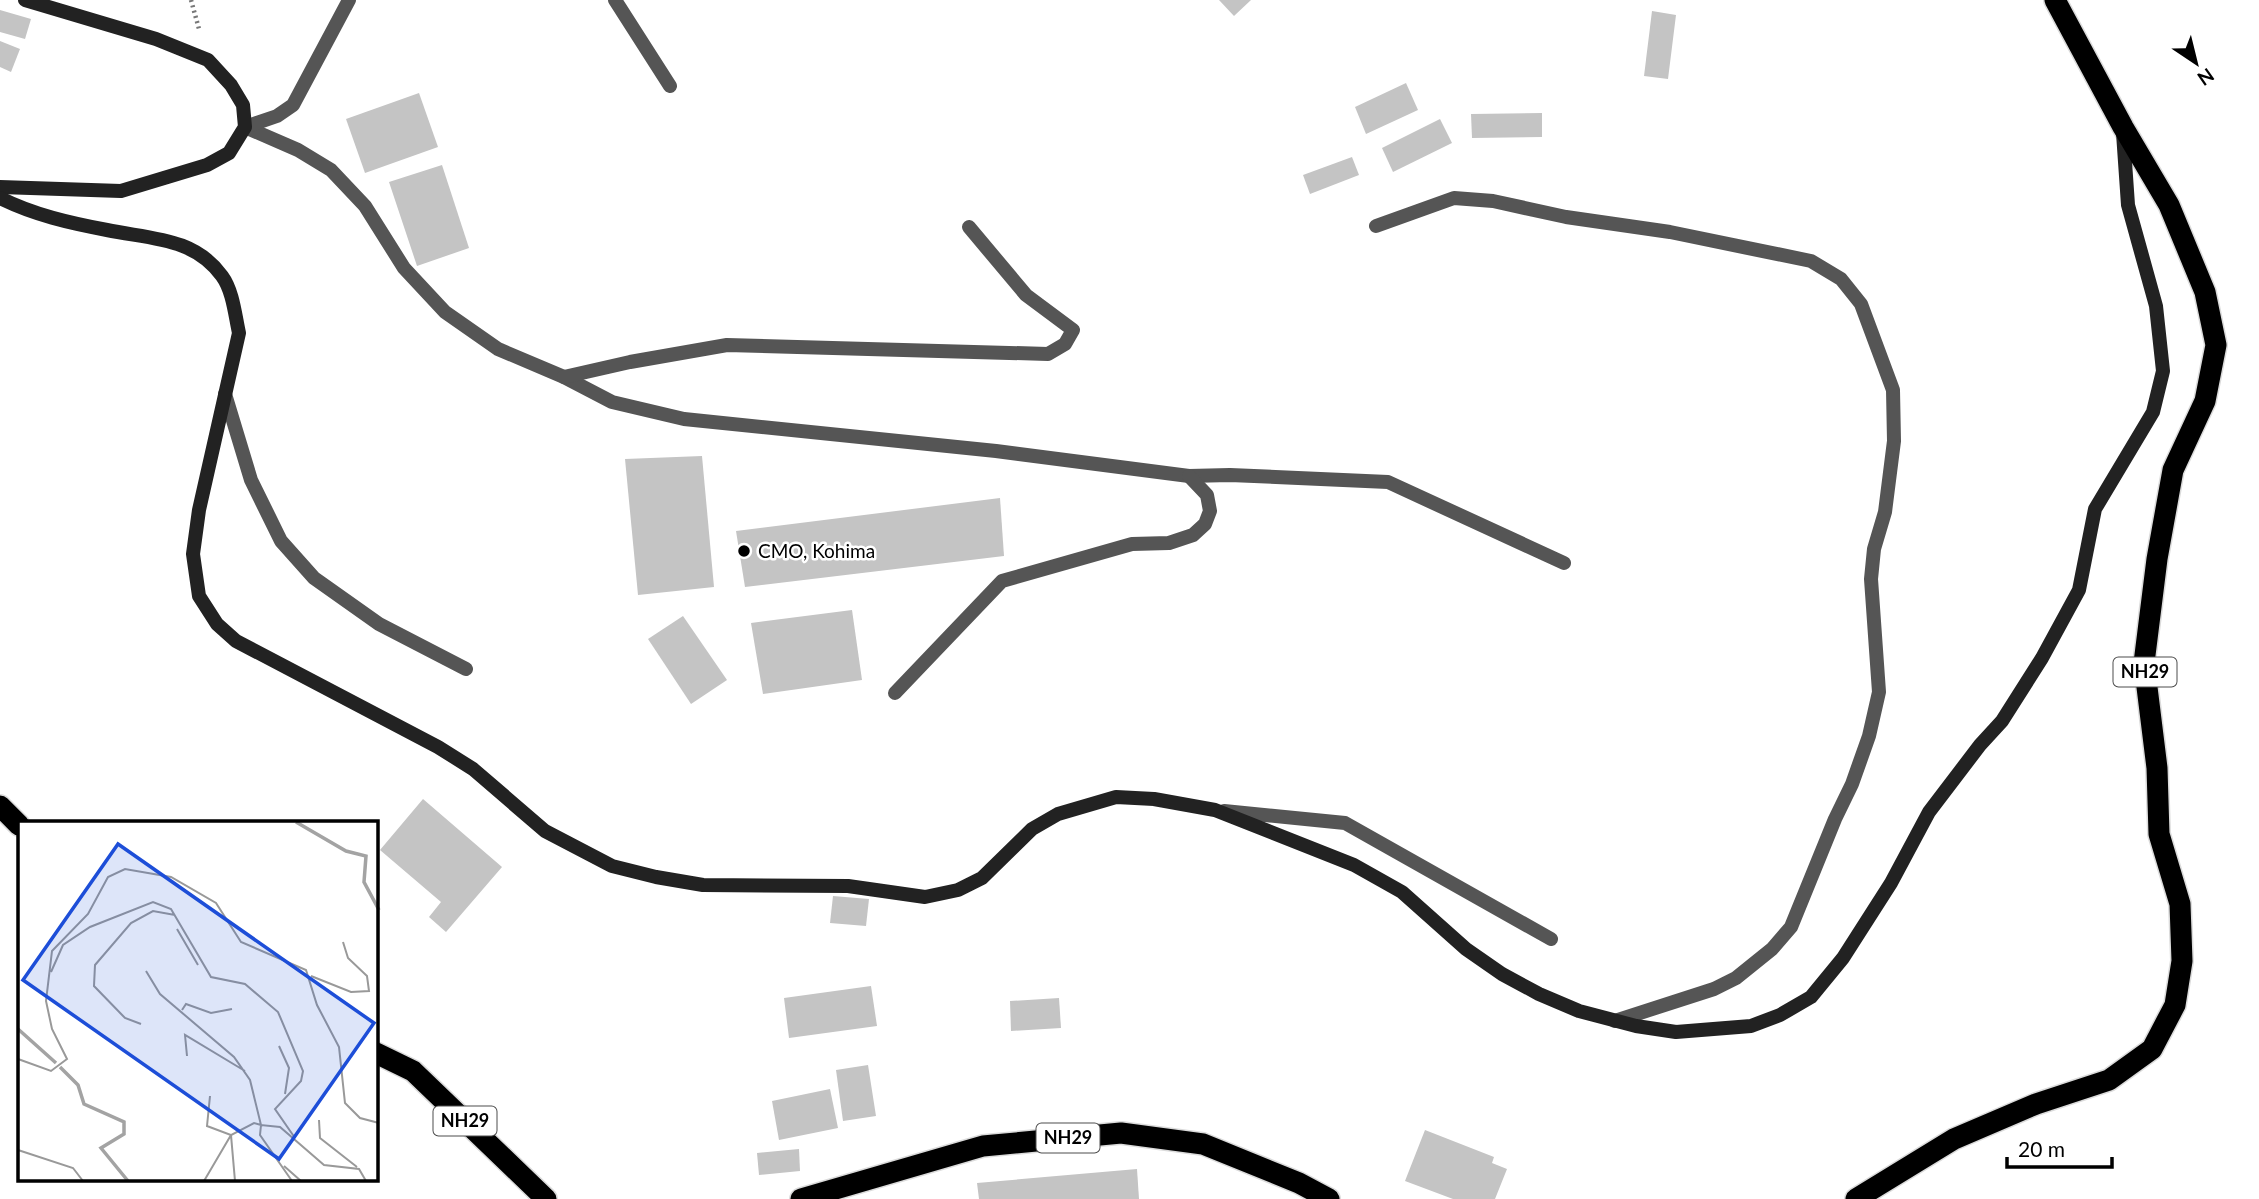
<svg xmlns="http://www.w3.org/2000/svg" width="2259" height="1199" font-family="Lato,sans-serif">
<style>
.building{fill:#c4c4c4}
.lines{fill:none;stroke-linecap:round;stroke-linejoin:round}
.highway-casing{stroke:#dbdbdb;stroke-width:24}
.path{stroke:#777;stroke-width:4.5;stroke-dasharray:2 3.5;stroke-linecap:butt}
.street{stroke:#555;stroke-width:14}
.secondary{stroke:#222;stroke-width:14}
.highway{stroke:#000;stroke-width:21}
.poi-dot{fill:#000;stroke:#fff;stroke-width:2.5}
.labels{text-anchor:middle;stroke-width:5;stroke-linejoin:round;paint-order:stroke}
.shield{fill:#fff;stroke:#4c4c4c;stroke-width:2}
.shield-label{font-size:18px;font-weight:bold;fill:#000}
.poi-label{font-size:19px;fill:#000;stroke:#fff;text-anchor:start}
.inset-river{fill:none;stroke:#a3a3a3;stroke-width:3.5}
.inset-road{fill:none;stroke:#999;stroke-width:2}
.view{fill:#1d4ed8;fill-opacity:0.15;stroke:#1d4ed8;stroke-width:3.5}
.inset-edge{fill:none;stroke:#000;stroke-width:3.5}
</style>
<rect width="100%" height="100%" fill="#fff"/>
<g class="building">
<polygon points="1219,0 1251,0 1234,16"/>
<polygon points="0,10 31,19 25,39 0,32"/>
<polygon points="1652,11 1676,15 1668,79 1644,76"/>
<polygon points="0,41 20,49 11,72 0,67"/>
<polygon points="1406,83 1418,110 1366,134 1355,107"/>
<polygon points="419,93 438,147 365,173 346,119"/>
<polygon points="1542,113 1542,137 1472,138 1471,114"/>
<polygon points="1440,119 1452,143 1393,172 1382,148"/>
<polygon points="1352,157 1359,175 1310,194 1303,175"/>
<polygon points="442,165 469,248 417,266 389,182"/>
<polygon points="702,456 714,587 638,595 625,459"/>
<polygon points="1000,498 1004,556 745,587 736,531"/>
<polygon points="852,610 862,680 763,694 751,623"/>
<polygon points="683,616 727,680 691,704 648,639"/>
<polygon points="423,799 502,867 446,932 429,917 441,902 380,850"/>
<polygon points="833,896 869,899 866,926 830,923"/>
<polygon points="871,986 877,1026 789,1038 784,998"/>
<polygon points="1059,998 1061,1028 1011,1031 1010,1001"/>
<polygon points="868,1065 876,1116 843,1121 836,1070"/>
<polygon points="830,1089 838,1128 779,1140 772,1101"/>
<polygon points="1425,1130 1494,1157 1492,1163 1507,1169 1495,1199 1453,1199 1405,1181"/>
<polygon points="799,1149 800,1171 759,1175 757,1153"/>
<polygon points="1137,1169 1139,1199 979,1199 977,1183"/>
</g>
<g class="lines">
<g class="highway-casing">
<g id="highway">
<polyline points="0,806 19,825"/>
<polyline points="376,1053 413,1071 546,1199"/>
<polyline points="801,1199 983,1146 1121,1133 1203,1144 1299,1183 1329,1199"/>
<polyline points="1856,1199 1954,1139 2036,1104 2109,1080 2152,1049 2175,1005 2182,961 2180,904 2159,834 2157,768 2144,663 2157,559 2173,470 2205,401 2216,345 2205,292 2169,205 2123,127 2055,0"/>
</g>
</g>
<polyline class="path" points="191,0 199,29"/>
<g class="street">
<polyline points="615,0 670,86"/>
<polyline points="245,127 298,150 331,170 365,206 404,268 445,312 498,349 564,377 612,402 684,419 996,451 1189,476 1230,475 1388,482 1564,563"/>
<polyline points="245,127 277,116 293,105 349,0"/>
<polyline points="1376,226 1454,198 1493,201 1566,217 1670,232 1811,261 1841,279 1861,304 1893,390 1894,441 1885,512 1874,549 1871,579 1879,692 1869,736 1852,784 1835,819 1791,927 1772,949 1736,978 1714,989 1615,1021"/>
<polyline points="564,377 630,362 727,345 1048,354 1065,344 1073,330 1026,295 969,227"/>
<polyline points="225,394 251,480 281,541 314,578 379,624 466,669"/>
<polyline points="895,693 1002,581 1132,544 1169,543 1193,535 1205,524 1210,511 1207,495 1189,476"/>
<polyline points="1224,811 1345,823 1551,939"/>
</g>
<g class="secondary">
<polyline points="0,187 121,191 207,165 229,153 245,127 243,105 231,85 208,60 156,39 25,0"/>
<path d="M 0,198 C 34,215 70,223 107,230 C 150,239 194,237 222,276 C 233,291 235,315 239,333 L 199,510 L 193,554 L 199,596 L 217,624 L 236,641 L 438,747 L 473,769 L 545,831 L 612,866 L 656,877 L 703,885 L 848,886 L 925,897 L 958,890 L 982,878 L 1032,829 L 1058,814 L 1116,797 L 1154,799 L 1215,810 L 1354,865 L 1402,892 L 1466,949 L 1502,974 L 1539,994 L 1579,1011 L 1636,1026 L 1676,1032 L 1751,1026 L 1780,1015 L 1811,997 L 1843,958 L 1891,883 L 1929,812 L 1980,745 L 2002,721 L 2042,658 L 2079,590 L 2095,509 L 2153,412 L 2163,371 L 2156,306 L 2128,205 L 2123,133"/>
</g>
<use href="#highway" class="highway"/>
</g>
<circle class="poi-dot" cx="744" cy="551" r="7"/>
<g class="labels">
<g class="shield">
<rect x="2113.5" y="657.5" width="63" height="29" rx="5"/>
<rect x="433.5" y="1106.5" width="63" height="29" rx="5"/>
<rect x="1036.5" y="1123.5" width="63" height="29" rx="5"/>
</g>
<g class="shield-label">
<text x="2145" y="678">NH29</text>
<text x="465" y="1127">NH29</text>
<text x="1068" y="1144">NH29</text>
</g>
<g class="poi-label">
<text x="758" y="558">CMO, Kohima</text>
</g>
</g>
<g transform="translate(18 821)">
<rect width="360" height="360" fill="#fff"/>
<path class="inset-river" d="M 278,1 L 328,30 L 348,35 L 346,61 L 361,89M 0,208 L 38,242M 42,246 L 60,264 L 66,283 L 106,301 L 106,313 L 83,327 L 110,360"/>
<path class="inset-road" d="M 159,108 L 180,144M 128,150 L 142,173 L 216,236 L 232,259 L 243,304 L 236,302 L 213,314 L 217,360M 33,151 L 45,124 L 72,106 L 135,81 L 153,88 L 193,156 L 227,163 L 260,191 L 285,250 L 283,260 L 257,288 L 277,317M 293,155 L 333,171 L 351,170 L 349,155 L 330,137 L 325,121M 164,189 L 168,183 L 193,192 L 214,188M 123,203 L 107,197 L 76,165 L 77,144 L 113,102 L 135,90 L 157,94M 261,225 L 271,247 L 267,273M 169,235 L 167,214 L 227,250M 0,238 L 33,250 L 49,238 L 34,208 L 28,180 L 34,130 L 70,93 L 90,56 L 107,48 L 153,56 L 198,82 L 223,121 L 288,149 L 299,184 L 321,226 L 327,282 L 342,297 L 361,302M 301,299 L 302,317 L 339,346M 0,329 L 55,347 L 65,360M 266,345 L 283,360M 186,360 L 213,314 L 189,305 L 192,275M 274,360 L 242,314 L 243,304 L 262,306 L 306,344 L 341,348 L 348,360"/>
<path class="view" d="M 100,23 L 356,202 L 261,338 L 5,159 Z"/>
<rect width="360" height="360" class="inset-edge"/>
</g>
<g transform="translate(2196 63) rotate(145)" stroke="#ffffff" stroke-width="5" paint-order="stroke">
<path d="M0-5L12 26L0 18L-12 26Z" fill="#000000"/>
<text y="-10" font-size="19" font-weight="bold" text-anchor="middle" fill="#000000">N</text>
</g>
<path d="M2007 1157v10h105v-10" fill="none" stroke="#000000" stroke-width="3.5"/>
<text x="2018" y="1157" font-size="21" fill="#000000" stroke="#ffffff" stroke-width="5" paint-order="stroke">20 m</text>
</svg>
